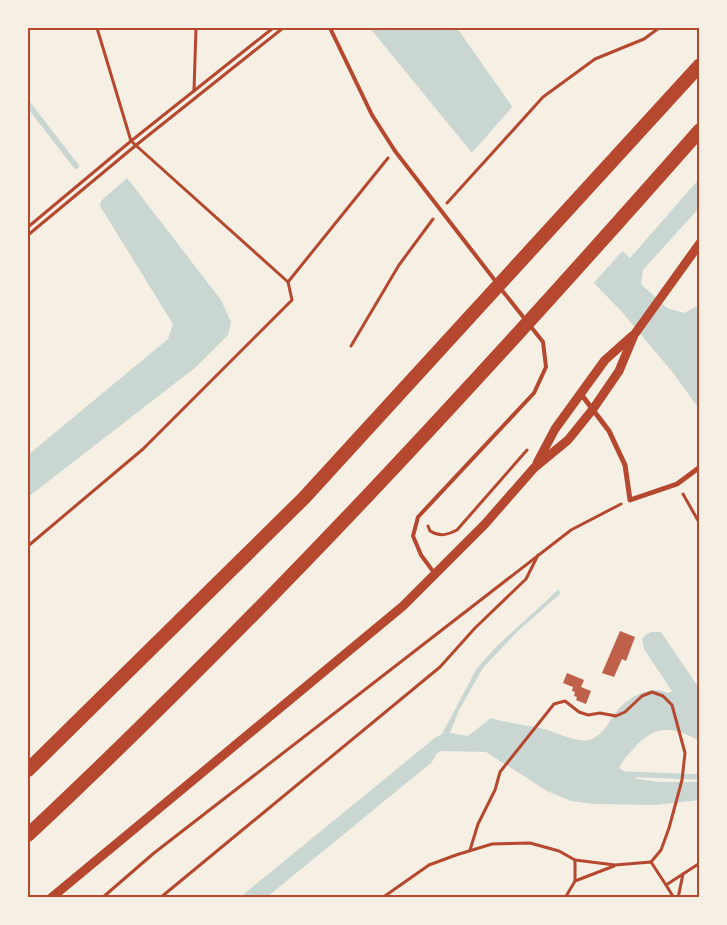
<svg xmlns="http://www.w3.org/2000/svg" width="727" height="925" font-family="'Fira Sans Condensed',sans-serif">
<style>
.water{fill:#c9d6d2}
.pier{fill:#f6efe4}
.lines{fill:none;stroke-linecap:round;stroke-linejoin:round}
.stream{stroke:#c9d6d2;stroke-width:5.5}
.building{fill:#bf614a}
.path{stroke:#b5482f;stroke-width:3}
.service{stroke:#b5482f;stroke-width:4}
.minor{stroke:#b5482f;stroke-width:5}
.tertiary{stroke:#b5482f;stroke-width:9}
.motorway{stroke:#b5482f;stroke-width:14}
.neatline{fill:none;stroke:#b5482f;stroke-width:2}
</style>
<rect width="100%" height="100%" fill="#f6efe4"/>
<g class="water">
<polygon points="370,28 457,28 530,132 564,184 606,236 630,258 699,179 699,208 643,270 641,284 667,308 684,313 699,305 699,409 674,374 622,312 490,175"/>
<polygon points="127,178 221,300 231,322 228,335 196,367 28,497 28,455 168,339 173,324 100,206 101,201"/>
<path d="M 559,589 L 560,594 L 519,630 L 483,668 L 459,710 L 450,733 L 468,736 L 491,718 C 507,723 524,725 540,728 C 553,731 577,743 589,740 C 605,735 608,721 618,710 C 630,696 651,685 668,693 L 672,691 L 644,649 L 642,639 C 647,632 653,631 661,632 L 699,688 L 699,741 C 672,725 655,725 633,749 C 628,755 622,761 619,768 L 637,779 L 659,782 L 699,782 L 699,800 L 656,805 L 593,804 L 571,801 L 547,791 L 486,752 L 442,751 L 437,753 L 432,762 L 267,897 L 239,898 L 436,737 L 442,734 L 477,668 L 496,647 Z"/>
</g>
<polygon class="pier" points="514,105 566,182 608,234 624,249 592,285 488,177 470,155"/>
<g class="lines">
<g class="stream">
<polyline points="28,104 76,166"/>
<polyline points="622,774 700,777"/>
</g>
</g>
<g class="building">
<polygon points="620,631 635,637 626,661 622,659 614,677 602,673"/>
<polygon points="567,673 584,680 581,687 591,691 586,704 576,700 577,697 574,696 575,692 572,691 573,687 563,683"/>
</g>
<g class="lines">
<g class="path">
<polyline points="97,28 131,141 288,282"/>
<polyline points="194,91 196,28"/>
<polyline points="447,203 543,97 595,59 644,39 659,28"/>
<polyline points="28,227 131,141 273,28"/>
<polyline points="28,235 135,146 283,28"/>
<polyline points="351,346 399,265 433,219"/>
<polyline points="683,494 700,524"/>
<path d="M 428,526 L 430,531 C 440,537 447,535 457,530 L 527,450"/>
<polyline points="28,546 143,449 292,300 288,282 388,158"/>
<polyline points="470,850 478,824 495,790 500,772 554,704 565,701 579,712 588,715 600,713 616,716 625,712 642,696 652,692 663,696 672,705 685,753 682,780 669,828 661,850 651,862"/>
<polyline points="575,881 614,866"/>
<polyline points="102,898 154,853 571,530 621,504"/>
<polyline points="160,898 440,667 475,628 526,579 538,555"/>
<polyline points="382,898 429,865 456,855 492,844 530,843 559,851 575,860 615,865 651,862 666,885"/>
<polyline points="565,898 575,881 575,860"/>
<polyline points="674,898 666,885 700,863"/>
<polyline points="678,898 683,874"/>
</g>
<g class="service">
<polyline points="330,28 372,115 395,151 497,283"/>
<polyline points="435,574 421,555 413,536 418,517 534,393 546,367 543,342 501,289"/>
</g>
<polyline class="minor" points="581,394 609,431 625,465 630,500 677,484 700,467"/>
<g class="tertiary">
<polyline points="537,463 555,429 605,360 632,336"/>
<polyline points="51,898 403,606 485,524 534,468 568,440 593,409 619,371 634,335 700,243"/>
</g>
<g class="motorway">
<polyline points="28,770 304,498 700,65"/>
<path d="M 28,835 C 265,613 485,374 700,130"/>
</g>
</g>
<rect width="727" height="925" fill="none" stroke="#f6efe4" stroke-width="58"/>
<rect x="29" y="29" width="669" height="867" class="neatline"/>
</svg>
